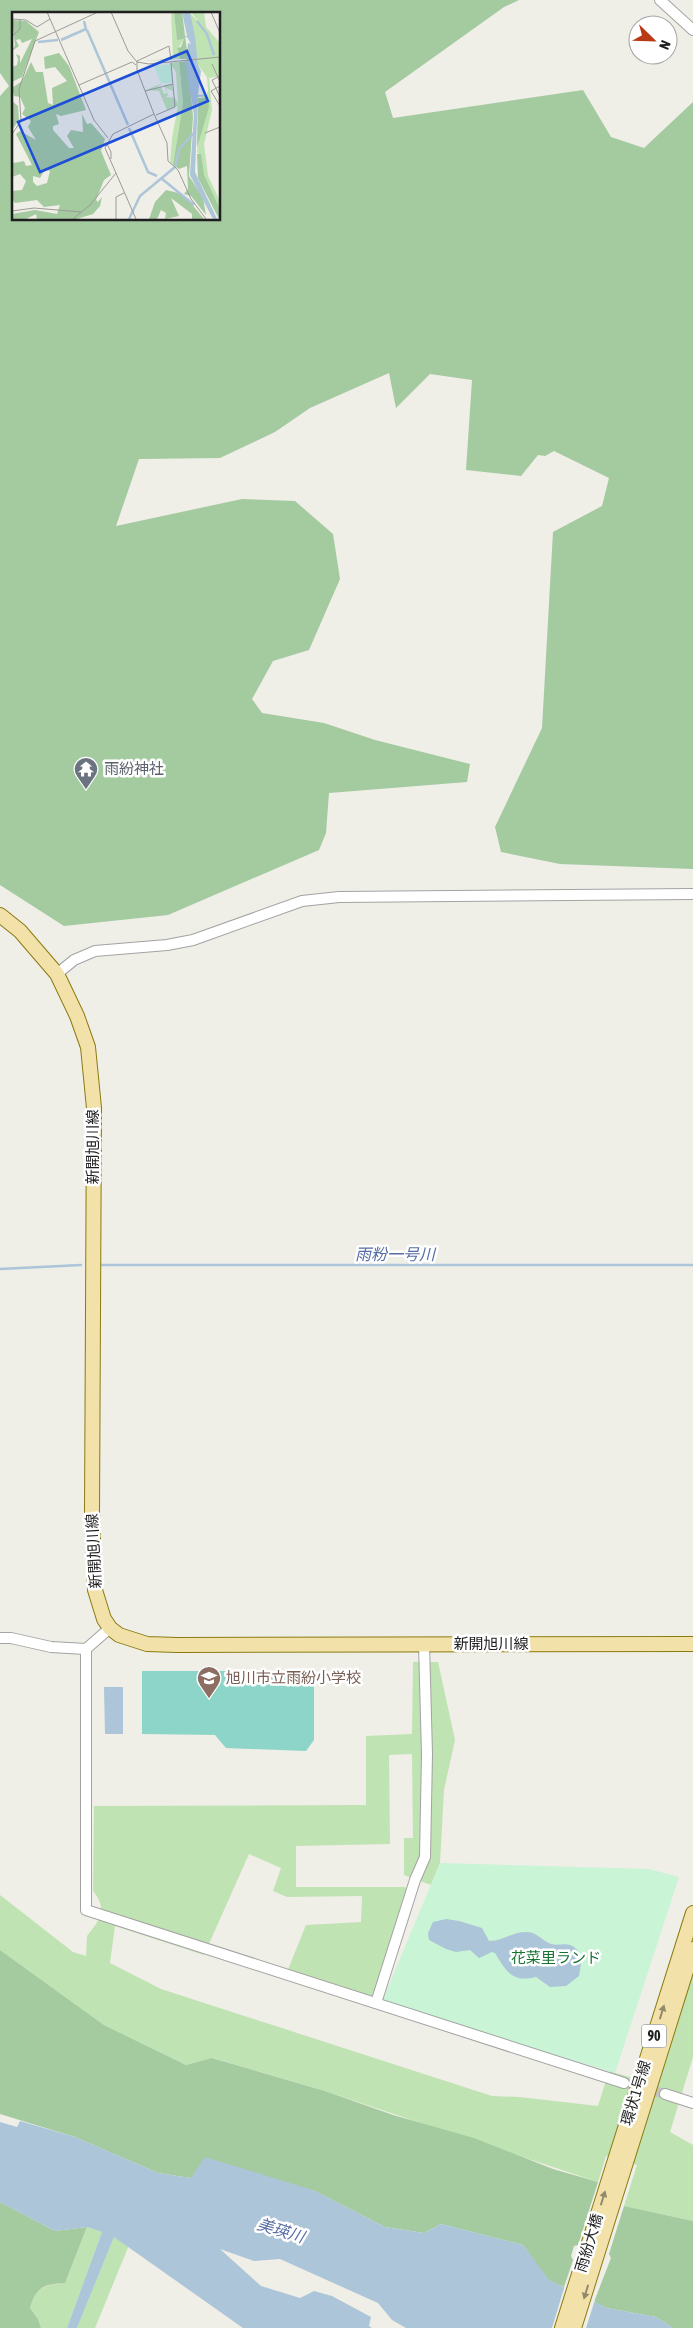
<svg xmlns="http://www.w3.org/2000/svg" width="693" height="2328" font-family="'Asap Condensed','Noto Sans JP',sans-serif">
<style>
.grass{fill:#c0e3b3}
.forest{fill:#a4caa0;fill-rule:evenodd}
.park{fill:#c9f4d6}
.pitch{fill:#8ed5c9}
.water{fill:#acc5d8}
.pier{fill:#efeee7}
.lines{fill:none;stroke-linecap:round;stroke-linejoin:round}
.stream{stroke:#acc5d8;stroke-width:2.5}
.minor-tunnel{stroke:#c5c5bf;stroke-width:10;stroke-dasharray:10 5;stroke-linecap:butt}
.minor-casing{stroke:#a3a3a3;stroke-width:12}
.major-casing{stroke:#8a7b11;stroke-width:16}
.minor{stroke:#fff;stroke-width:10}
.major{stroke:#f2e2a9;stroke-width:14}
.oneway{fill:#938a6b}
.labels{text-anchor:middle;stroke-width:5;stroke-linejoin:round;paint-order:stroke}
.shield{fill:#fff;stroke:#626262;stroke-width:1}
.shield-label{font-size:14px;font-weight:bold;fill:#1f1f1f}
.worship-label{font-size:15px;fill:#5b616d;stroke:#fff;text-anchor:start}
.street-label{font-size:15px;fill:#1f1f1f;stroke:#fff}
.education-label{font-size:15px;fill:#785e54;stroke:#fff;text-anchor:start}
.park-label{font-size:15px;fill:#187333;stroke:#fff}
.water-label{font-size:16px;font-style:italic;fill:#566da5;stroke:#fff}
.inset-river{fill:none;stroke:#acc5d8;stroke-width:2.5}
.inset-road{fill:none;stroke:#9c9b97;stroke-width:1}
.view{fill:#1d4ed8;fill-opacity:0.15;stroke:#1d4ed8;stroke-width:2.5}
.inset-edge{fill:none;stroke:#1f1f1f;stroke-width:2.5}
</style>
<rect width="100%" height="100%" fill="#efeee7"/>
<g class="grass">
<path d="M 413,1662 L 438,1662 L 455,1740 L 444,1790 L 440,1863 L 431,1885 L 404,1875 L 404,1838 L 413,1838 L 412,1754 L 389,1755 L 390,1844 L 296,1846 L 296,1887 L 404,1887 L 410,1889 L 375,1996 L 369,1998 L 287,1972 L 306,1925 L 361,1922 L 362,1896 L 287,1897 L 273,1891 L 281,1868 L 249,1854 L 204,1955 L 115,1926 L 110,1963 L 161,1989 L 492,2096 L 519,2097 L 598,2106 L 609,2071 L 636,2079 L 611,2158 L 606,2156 L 598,2182 L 325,2091 L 213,2058 L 186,2065 L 104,2025 L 0,1950 L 0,1895 L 73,1952 L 86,1956 L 87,1936 C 100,1920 108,1909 93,1891 L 94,1806 L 366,1805 L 366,1736 L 412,1734 Z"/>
<polygon points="693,1969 693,2057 670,2132 693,2145 693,2221 624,2206 637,2165 631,2163"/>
<path d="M 87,2227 L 102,2232 L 67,2328 L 41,2328 L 38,2319 L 30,2308 C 36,2287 44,2285 65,2283 Z"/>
<polygon points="114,2237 129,2245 95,2328 77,2328"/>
</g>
<g class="forest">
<path d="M 0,0 L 519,0 L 504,7 L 385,92 L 393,118 L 583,90 L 611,137 L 644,148 L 693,102 L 693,869 L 560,864 L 501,852 L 495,827 L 542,728 L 553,532 L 602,506 L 609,478 L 554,451 L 545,456 L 538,455 L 521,476 L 466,470 L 472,380 L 430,374 L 396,408 L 389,373 L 310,408 L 275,432 L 220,458 L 139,459 L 116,526 L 242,499 L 295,501 L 333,534 L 340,579 L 309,650 L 273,661 L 252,699 L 262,713 L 324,723 L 375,740 L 470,764 L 467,782 L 329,793 L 326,833 L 319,850 L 168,915 L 64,926 L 0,885 L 0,96 L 9,86 L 0,73 ZM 14,14 L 219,14 L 219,219 L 14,219 Z"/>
<polygon points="0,1950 104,2025 186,2065 212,2058 325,2091 393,2115 474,2138 553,2169 598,2182 578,2245 574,2246 571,2256 573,2260 564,2287 548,2280 523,2245 441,2224 424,2233 385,2227 313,2190 191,2178 158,2173 75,2137 0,2114"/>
<path d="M 0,2202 L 55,2231 L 87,2227 L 65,2283 C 44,2284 36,2287 30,2308 L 38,2319 L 41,2328 L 0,2328 Z"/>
<polygon points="624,2206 693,2221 693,2328 673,2328 656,2317 607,2308 594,2302 611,2258 609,2254"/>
</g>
<polygon class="park" points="440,1863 649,1869 679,1877 615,2073 382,2002"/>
<polygon class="pitch" points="142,1671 314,1671 314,1740 306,1751 226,1748 215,1735 142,1734"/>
<g class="water">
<polygon points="104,1687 123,1687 123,1734 105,1734"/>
<path d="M 446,1919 L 459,1921 L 482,1928 L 489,1941 C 503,1941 512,1932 526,1932 C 537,1932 541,1940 551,1944 C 557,1946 564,1943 570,1945 C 584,1950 581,1966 579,1976 L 566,1986 L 550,1987 L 536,1977 C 512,1983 506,1971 495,1953 L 492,1952 L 479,1958 L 470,1950 L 456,1952 L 446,1949 L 429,1940 L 428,1933 L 433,1922 Z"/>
<polygon points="20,2121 75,2137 158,2173 191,2178 205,2157 313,2190 385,2227 424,2233 441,2224 523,2245 549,2280 607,2308 656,2317 673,2328 406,2328 392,2320 378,2303 280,2259 254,2261 220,2249 261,2286 300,2298 314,2291 332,2296 371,2317 369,2326 372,2328 243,2328 114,2237 77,2328 67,2328 102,2232 87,2227 55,2231 0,2202 0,2122 17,2127"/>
</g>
<polygon class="pier" points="565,2285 595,2300 586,2328 552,2328"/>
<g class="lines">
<g class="stream">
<polyline points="98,1265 693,1265"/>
<polyline points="0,1269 81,1265"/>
</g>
<polyline class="minor-tunnel" points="624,2083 665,2094"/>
<g class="minor-casing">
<g id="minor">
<polyline points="660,0 693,30"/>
<polyline points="57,974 74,960 95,951 167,945 193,940 302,901 339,897 693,894"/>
<polyline points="0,1638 11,1638 51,1647 86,1649 110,1628"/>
<polyline points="86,1649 86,1910 624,2083"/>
<polyline points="376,2003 415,1880 425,1857 427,1754 424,1644"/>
<polyline points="665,2094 693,2103"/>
</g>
</g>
<g class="major-casing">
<g id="major">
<polyline points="0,915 20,931 57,974 77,1016 88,1047 94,1108 92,1513 95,1590 104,1619 110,1628 119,1635 147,1644 177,1645 693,1644"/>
<polyline points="562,2328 693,1913"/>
<polyline points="574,2328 693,1949"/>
</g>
</g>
<use href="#minor" class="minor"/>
<use href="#major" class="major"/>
</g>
<defs><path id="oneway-solid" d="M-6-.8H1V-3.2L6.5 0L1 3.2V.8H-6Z" transform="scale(1.25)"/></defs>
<g class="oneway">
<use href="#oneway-solid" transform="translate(662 2012) rotate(-73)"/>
<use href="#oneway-solid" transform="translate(603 2198) rotate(-73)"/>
<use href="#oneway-solid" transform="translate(586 2292) rotate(107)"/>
</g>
<defs>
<g id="temple-pin" transform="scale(1.25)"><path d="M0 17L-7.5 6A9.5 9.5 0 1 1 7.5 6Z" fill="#6b7280" stroke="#fff"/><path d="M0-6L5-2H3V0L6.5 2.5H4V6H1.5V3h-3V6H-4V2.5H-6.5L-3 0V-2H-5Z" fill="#fff"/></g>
<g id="school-pin" transform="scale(1.25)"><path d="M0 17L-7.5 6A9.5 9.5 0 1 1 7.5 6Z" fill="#8d6e63" stroke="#fff"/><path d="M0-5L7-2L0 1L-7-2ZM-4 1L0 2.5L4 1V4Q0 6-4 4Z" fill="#fff"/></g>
</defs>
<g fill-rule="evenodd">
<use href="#temple-pin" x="86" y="769"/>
<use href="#school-pin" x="209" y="1678"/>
</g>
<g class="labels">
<rect class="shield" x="641.5" y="2024.5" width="25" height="23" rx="4"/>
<g class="shield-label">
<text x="654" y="2041">90</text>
</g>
<g class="worship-label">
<text x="104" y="774">雨紛神社</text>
</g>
<g class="street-label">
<text transform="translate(93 1147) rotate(-90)" y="5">新開旭川線</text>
<text transform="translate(94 1551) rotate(-93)" y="5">新開旭川線</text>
<text x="491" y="1649">新開旭川線</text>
<text transform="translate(636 2093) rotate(-73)" y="5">環状1号線</text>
<text transform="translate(589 2243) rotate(-73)" y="5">雨紛大橋</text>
</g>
<g class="education-label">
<text x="226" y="1683">旭川市立雨紛小学校</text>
</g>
<g class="park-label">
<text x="556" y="1963">花菜里ランド</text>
</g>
<g class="water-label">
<text x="395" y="1260">雨粉一号川</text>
<text transform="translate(281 2230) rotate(17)" y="6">美瑛川</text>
</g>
</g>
<g transform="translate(12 12)">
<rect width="208" height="208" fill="#efeee7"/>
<path d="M 159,0 L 162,0 L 165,27 L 172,27 L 165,38 L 168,47 L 133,49 L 161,46 ZM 179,0 L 192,0 L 194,15 L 207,30 L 208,64 L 197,66 L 200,98 L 192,132 L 196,164 L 207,187 L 207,204 L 189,169 L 188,143 L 185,140 L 194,87 L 186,84 L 194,83 L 186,82 L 195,82 L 196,78 L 195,65 L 186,53 L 178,1 L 192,16 ZM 167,50 L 171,91 L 161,153 L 158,151 L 160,126 L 166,94 L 155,98 L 147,79 L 134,78 L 151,71 L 142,77 L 149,75 L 152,82 L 155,81 L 152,73 L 160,72 L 161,79 L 154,76 L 156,83 L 154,85 L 163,86 L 166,92 L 164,60 L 158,51 Z" fill="#c0e3b3"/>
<path d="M 162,0 L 170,0 L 176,47 L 168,47 L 165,36 L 169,35 L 172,27 L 165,28 ZM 0,8 L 14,9 L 27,20 L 10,65 L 0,70 L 0,55 L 5,53 L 6,47 L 4,42 L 8,44 L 8,51 L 20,27 L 10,31 L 8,27 L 4,28 L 7,34 L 0,39 L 3,33 ZM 47,41 L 57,54 L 74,98 L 49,104 L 44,102 L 47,112 L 41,114 L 41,118 L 57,136 L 62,136 L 55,124 L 59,118 L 71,120 L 70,102 L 75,112 L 79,111 L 93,127 L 89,139 L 99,163 L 92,168 L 84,188 L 86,190 L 90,185 L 88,194 L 81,202 L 65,207 L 25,207 L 24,202 L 14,207 L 0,207 L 0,202 L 23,198 L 45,202 L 48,193 L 32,195 L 25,188 L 3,191 L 0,187 L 0,179 L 10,178 L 14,169 L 8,162 L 0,165 L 0,148 L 2,151 L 12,149 L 14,154 L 20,153 L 4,122 L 8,119 L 24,128 L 16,115 L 19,109 L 10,102 L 13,96 L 8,85 L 2,84 L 0,76 L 10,69 L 19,50 L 24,60 L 31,60 L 36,91 L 41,93 L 40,76 L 55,69 L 43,55 L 33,57 L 32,45 ZM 33,157 L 38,159 L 35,171 L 25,174 L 21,170 L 21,164 L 28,166 ZM 176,49 L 181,105 L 177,164 L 191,186 L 194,203 L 179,184 L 172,182 L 176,177 L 175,154 L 167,157 L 161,153 L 171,91 L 167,50 ZM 186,86 L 196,86 L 197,95 L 185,136 ZM 0,89 L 6,94 L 7,108 L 0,118 ZM 185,142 L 189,142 L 192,163 L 207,195 L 207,207 L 186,166 ZM 154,178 L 166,181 L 178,190 L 192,207 L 180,207 L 180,202 L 159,186 L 167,204 L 153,207 L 154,201 L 149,198 L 145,207 L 137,207 L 143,190 Z" fill="#a4caa0" fill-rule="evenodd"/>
<path d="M 159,52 L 161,71 L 149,71 L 142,54 Z" fill="#c9f4d6"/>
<path d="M 170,0 L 178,0 L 183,25 L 186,53 L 189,59 L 186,83 L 195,83 L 186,85 L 183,160 L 205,207 L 201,207 L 178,163 L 182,103 L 174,54 L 176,31 L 179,32 L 175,25 L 165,26 L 175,24 Z" fill="#acc5d8"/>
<path class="inset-river" d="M 185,9 L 195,22 L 202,43M 75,18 L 116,113M 49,28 L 74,17 L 72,9M 26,30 L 46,28M 117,116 L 136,160 L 145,164M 149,166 L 182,193M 117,207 L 128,184 L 163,155 L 167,137 L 182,121"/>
<path class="inset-road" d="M 35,0 L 82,108 L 96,126M 99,0 L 116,39 L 125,50 L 137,52 L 208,45M 199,0 L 208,21M 0,7 L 14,8 L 25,15 L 38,7M 0,24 L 8,17 L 8,8M 125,49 L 157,34 L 159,48M 200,52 L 208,70M 208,64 L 200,68 L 208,85M 67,73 L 120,50 L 124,53M 208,74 L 199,79 L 208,94M 133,79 L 161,72M 142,102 L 155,131 L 156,149 L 166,158 L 179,187 L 194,207M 144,103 L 163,95 L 159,51M 193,121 L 208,115M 0,122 L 9,109 L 7,77 L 23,29 L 86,0M 95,132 L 99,140 L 99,147M 0,199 L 22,196 L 69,200M 61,207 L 78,193 L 104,161M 104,207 L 104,185 L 112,181M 124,207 L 93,136 L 101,122 L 142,102 L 125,58 L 125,49"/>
<path class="view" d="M 175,39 L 196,89 L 28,160 L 6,110 Z"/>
<rect width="208" height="208" class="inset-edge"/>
</g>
<g transform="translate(653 40) rotate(113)"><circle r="24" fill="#ffffff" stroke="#a5a5a5"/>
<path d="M0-4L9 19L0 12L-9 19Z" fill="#b83916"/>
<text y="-8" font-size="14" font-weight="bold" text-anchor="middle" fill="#1f1f1f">N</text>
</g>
</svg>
